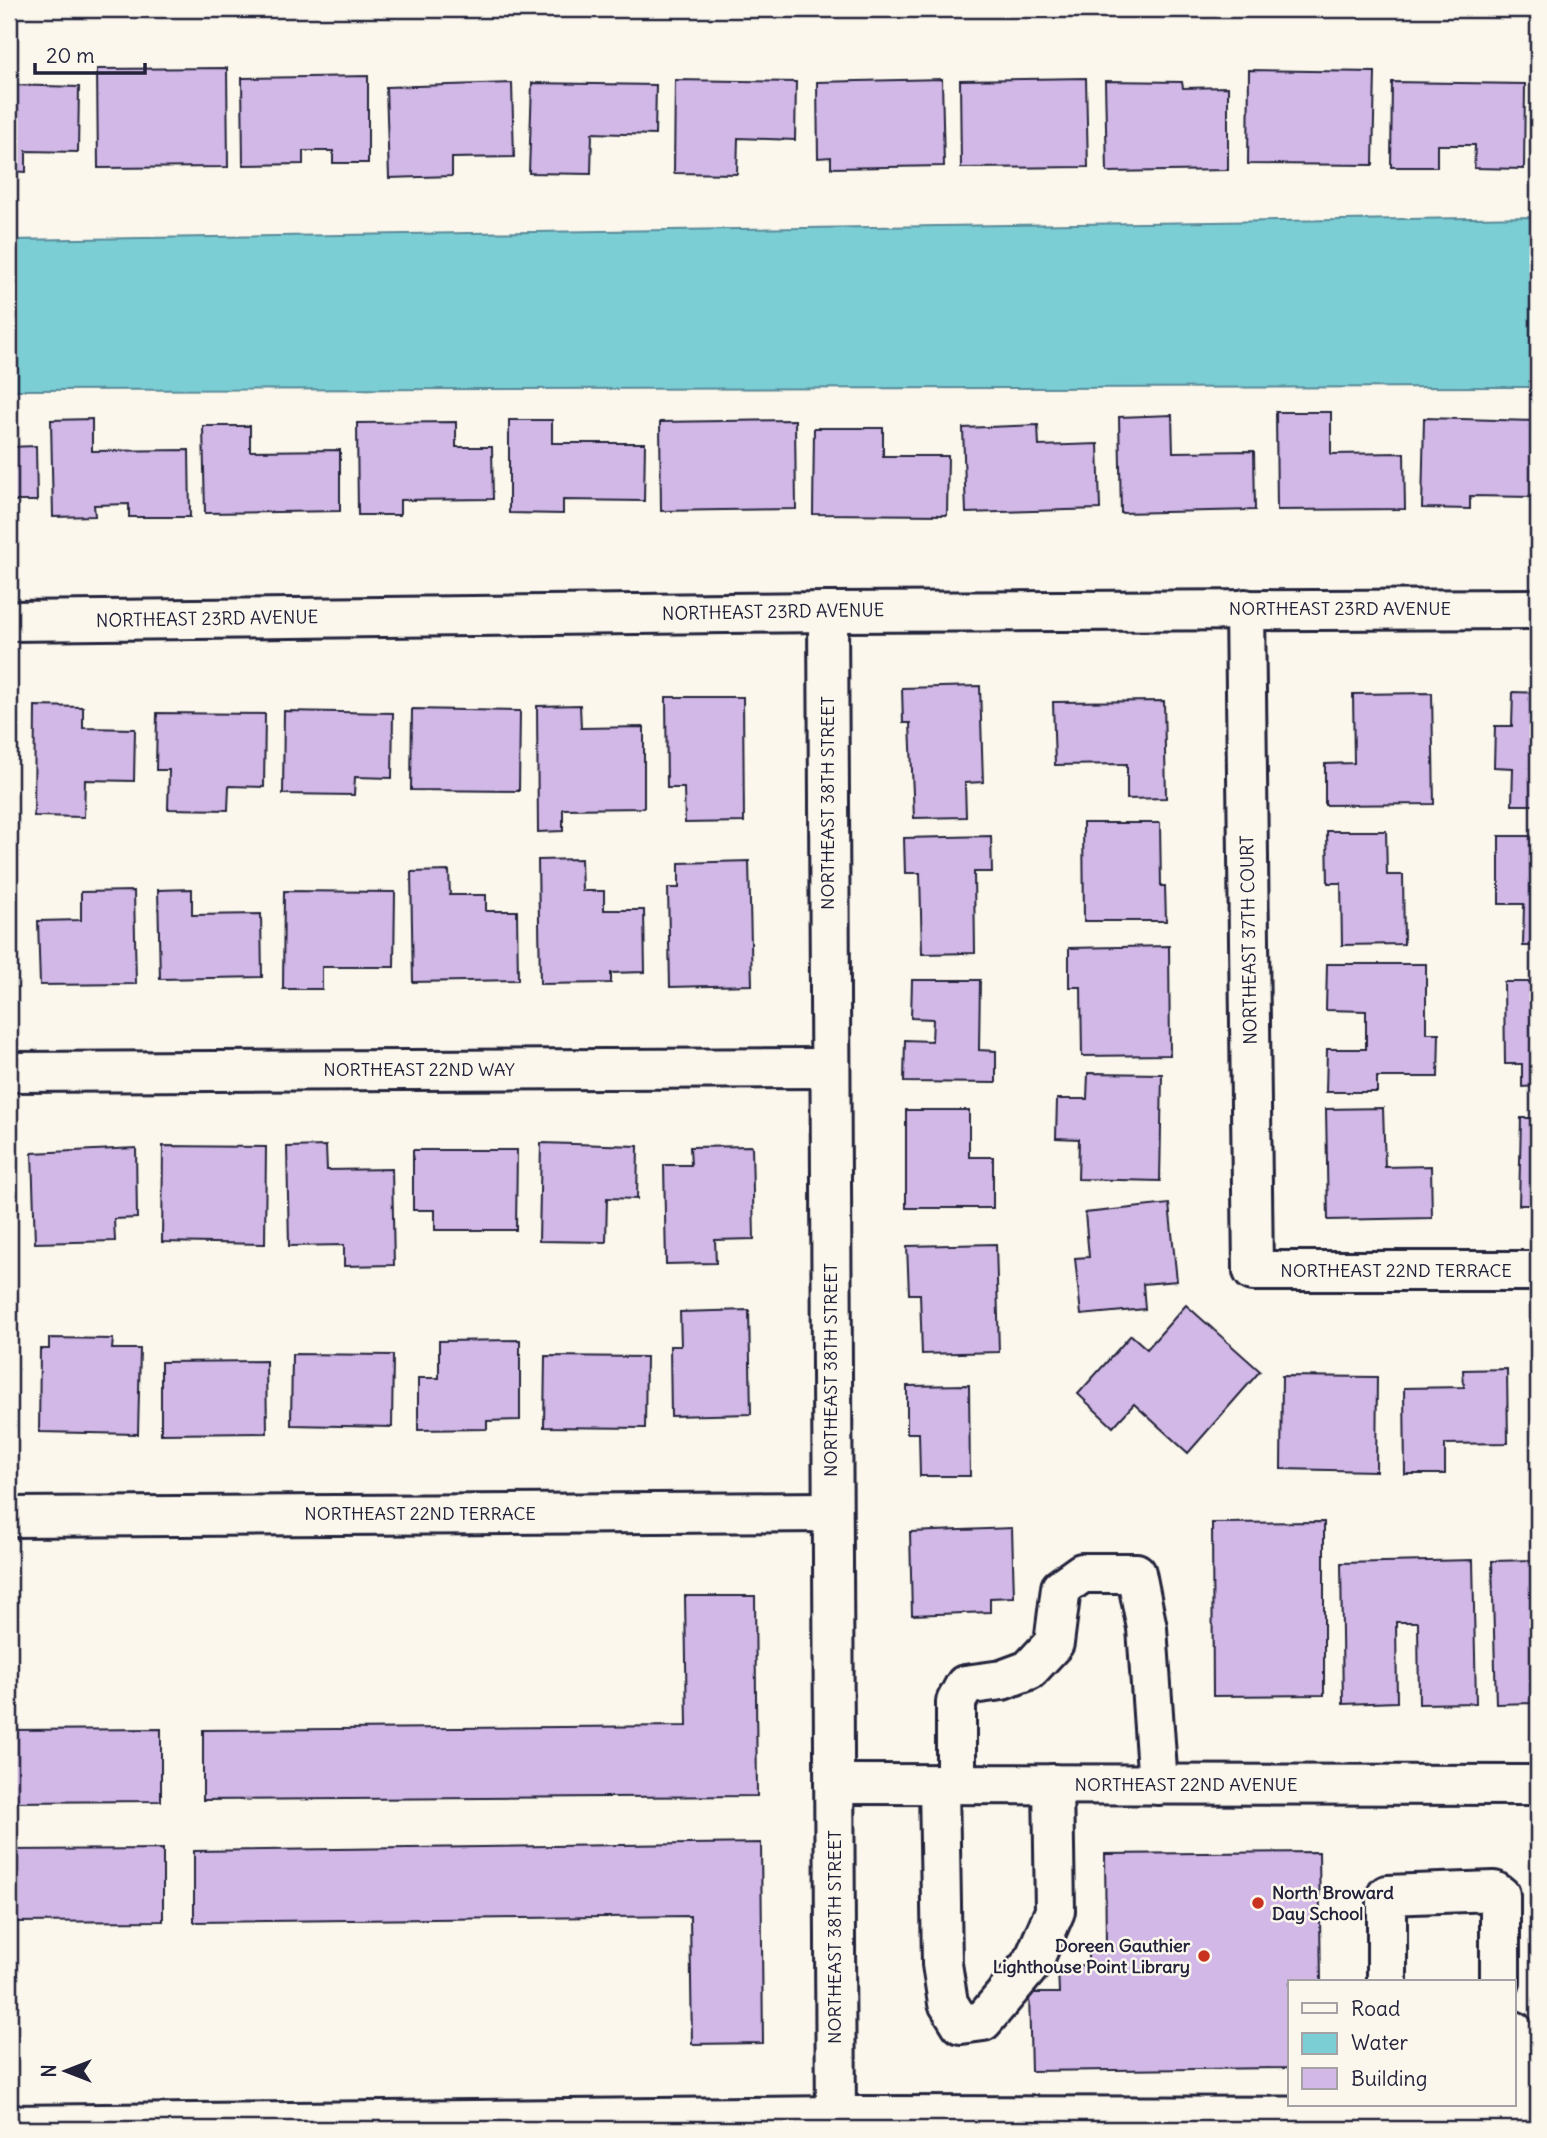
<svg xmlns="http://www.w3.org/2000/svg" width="1547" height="2138" font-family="Delius,sans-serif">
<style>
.water{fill:#7cced5;stroke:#588997;stroke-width:2}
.building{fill:#d2b8e6;stroke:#22223b;stroke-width:2}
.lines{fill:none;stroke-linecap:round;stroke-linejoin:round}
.minor-casing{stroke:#22223b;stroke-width:44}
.minor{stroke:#fbf7ec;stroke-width:38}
.poi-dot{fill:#c8321e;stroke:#fbf7ec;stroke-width:2.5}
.labels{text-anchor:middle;stroke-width:5;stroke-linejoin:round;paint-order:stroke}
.street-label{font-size:18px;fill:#22223b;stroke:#fbf7ec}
.poi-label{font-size:18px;font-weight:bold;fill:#22223b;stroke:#fbf7ec;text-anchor:start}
</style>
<rect width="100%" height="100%" fill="#fbf7ec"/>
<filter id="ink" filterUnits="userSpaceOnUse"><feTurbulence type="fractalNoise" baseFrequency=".0143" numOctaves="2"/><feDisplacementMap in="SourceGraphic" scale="14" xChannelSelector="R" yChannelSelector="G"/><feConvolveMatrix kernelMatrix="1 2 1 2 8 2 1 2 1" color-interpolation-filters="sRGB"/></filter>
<g filter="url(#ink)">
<polygon class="water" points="1538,217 1538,387 9,390 9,240"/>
<g class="building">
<polygon points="227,68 228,167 98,168 97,69"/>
<polygon points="1249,70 1375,72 1373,165 1248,164"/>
<polygon points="368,76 368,163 333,163 333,151 303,151 303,164 243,165 242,78"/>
<polygon points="1086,78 1088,167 961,168 960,80"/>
<polygon points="942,79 944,166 831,168 831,157 818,158 817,82"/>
<polygon points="675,80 796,82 795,140 738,138 737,174 674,173"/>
<polygon points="1105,81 1182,82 1183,88 1228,87 1228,170 1107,172"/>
<polygon points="1392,82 1525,84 1524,169 1474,168 1475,145 1437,145 1437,167 1391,167"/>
<polygon points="512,83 514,157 452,158 452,176 389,178 386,87"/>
<polygon points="532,83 656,85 655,135 592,133 591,174 529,173"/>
<polygon points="9,85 79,87 78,152 26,151 26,172 9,171"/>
<polygon points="1276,412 1331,412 1331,454 1404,453 1405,509 1277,510"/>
<polygon points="1172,415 1173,452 1254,451 1255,510 1121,513 1119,417"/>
<polygon points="1424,418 1538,421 1536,497 1470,496 1470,509 1422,508"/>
<polygon points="92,419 92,451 189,450 190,517 129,517 129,504 94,505 95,516 53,517 51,420"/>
<polygon points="509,420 552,420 552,443 645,443 644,501 563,500 563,514 509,513"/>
<polygon points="795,420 796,509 661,511 660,422"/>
<polygon points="456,422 456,447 492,447 493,499 400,500 400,515 358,515 357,423"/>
<polygon points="1038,425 1039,446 1098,444 1100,509 966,513 963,428"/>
<polygon points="203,426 250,426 250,451 340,450 340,511 205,513"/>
<polygon points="814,428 883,428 883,456 948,456 947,515 813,514"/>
<polygon points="36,446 37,501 9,501 9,447"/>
<polygon points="980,686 983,782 965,783 966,817 914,818 910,723 903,723 902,688"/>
<polygon points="1513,692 1538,693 1538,805 1512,805 1513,768 1494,767 1495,726 1512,726"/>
<polygon points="1432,693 1434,804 1325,805 1325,764 1354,763 1353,694"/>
<polygon points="666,697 743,697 744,822 685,823 684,788 667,788"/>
<polygon points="1164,701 1166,798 1127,799 1127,764 1055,765 1053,702"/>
<polygon points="580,705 581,728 644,727 644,808 563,809 563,831 538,832 537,706"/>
<polygon points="35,706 83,707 83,728 135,729 134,781 85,780 84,817 34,816"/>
<polygon points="412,709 520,711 519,791 411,790"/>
<polygon points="284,711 393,713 392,778 355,777 354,795 283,794"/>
<polygon points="157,713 265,714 264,787 229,786 228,810 168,809 169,770 156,770"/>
<polygon points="1083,823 1160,823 1161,886 1165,886 1166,921 1084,921"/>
<polygon points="1327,831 1386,831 1387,875 1403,875 1404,944 1342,945 1341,883 1328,883"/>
<polygon points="991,836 992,872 974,872 975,953 922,954 920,873 905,873 904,838"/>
<polygon points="1499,836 1538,836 1538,946 1523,946 1524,904 1499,904"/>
<polygon points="581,859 582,891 604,891 604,910 644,910 645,972 611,973 611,983 540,984 538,860"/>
<polygon points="749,861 752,985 670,987 668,888 679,888 679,863"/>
<polygon points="449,871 450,895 486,895 486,911 517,911 518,980 413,982 411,872"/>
<polygon points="192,889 192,915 261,914 262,977 160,979 158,890"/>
<polygon points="134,891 136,984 40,985 38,921 81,920 81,892"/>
<polygon points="284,891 395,892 394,967 322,967 322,989 283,989"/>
<polygon points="1169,946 1170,1055 1082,1056 1081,987 1069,987 1069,948"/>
<polygon points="1327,964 1426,964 1426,1033 1439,1033 1438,1077 1377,1077 1377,1092 1326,1092 1327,1049 1366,1049 1366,1011 1326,1010"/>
<polygon points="912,980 980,980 979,1050 996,1051 996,1083 904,1082 905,1040 932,1041 933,1019 911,1018"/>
<polygon points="1504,982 1538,982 1538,1086 1522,1087 1522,1064 1505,1064"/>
<polygon points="1088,1073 1162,1074 1160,1181 1078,1179 1079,1139 1056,1138 1057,1099 1087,1099"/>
<polygon points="1383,1108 1385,1167 1431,1166 1432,1218 1328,1220 1326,1109"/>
<polygon points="906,1110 969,1110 969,1157 993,1157 993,1208 906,1208"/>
<polygon points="1521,1118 1538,1118 1538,1205 1519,1205"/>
<polygon points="541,1143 638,1146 637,1199 607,1198 606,1242 539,1241"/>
<polygon points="163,1146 266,1147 265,1244 162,1242"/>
<polygon points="326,1146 327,1170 392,1169 394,1265 344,1266 344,1245 289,1246 287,1147"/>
<polygon points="752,1146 754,1239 715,1240 716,1263 666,1264 664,1165 691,1165 690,1147"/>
<polygon points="136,1148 137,1218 114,1219 115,1241 35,1243 32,1153"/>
<polygon points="413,1150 517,1150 516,1230 435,1230 435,1210 413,1210"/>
<polygon points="1169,1204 1177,1281 1143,1284 1145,1309 1081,1315 1075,1258 1089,1257 1085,1213"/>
<polygon points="996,1244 999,1352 922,1354 920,1294 909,1294 907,1246"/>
<polygon points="1186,1305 1260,1371 1188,1453 1134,1404 1113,1427 1078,1394 1131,1335 1147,1349"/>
<polygon points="749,1310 751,1414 671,1416 670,1346 681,1346 680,1312"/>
<polygon points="49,1338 113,1339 112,1349 140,1349 138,1434 39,1432 40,1349 49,1349"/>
<polygon points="520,1340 520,1420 487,1421 487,1429 418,1430 418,1378 439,1378 439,1341"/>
<polygon points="292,1354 393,1355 392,1427 291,1425"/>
<polygon points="545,1356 646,1357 645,1428 544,1427"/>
<polygon points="266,1361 267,1433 161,1434 161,1362"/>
<polygon points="1507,1369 1508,1443 1445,1444 1445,1474 1405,1474 1404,1388 1464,1387 1463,1370"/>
<polygon points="1282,1376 1377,1377 1376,1471 1281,1469"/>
<polygon points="1532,1376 1538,1376 1538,1433 1533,1433"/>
<polygon points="969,1385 970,1476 920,1476 919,1433 907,1433 907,1386"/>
<polygon points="1324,1522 1324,1695 1213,1696 1212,1523"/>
<polygon points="1012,1528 1014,1597 990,1598 990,1612 912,1615 910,1532"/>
<polygon points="1473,1560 1476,1703 1419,1704 1418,1622 1396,1622 1397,1702 1343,1704 1341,1563"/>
<polygon points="1538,1560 1538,1703 1496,1704 1492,1561"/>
<polygon points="685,1596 755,1596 757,1796 203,1800 203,1730 687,1726"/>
<polygon points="161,1729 161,1801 9,1802 9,1730"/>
<polygon points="761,1843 763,2043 692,2044 690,1916 194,1922 194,1851"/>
<polygon points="163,1849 163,1921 9,1922 9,1850"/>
<polygon points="1319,1852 1321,1982 1290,1982 1290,2068 1031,2071 1029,1993 1059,1993 1058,1966 1088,1965 1088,1947 1106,1946 1105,1854"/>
</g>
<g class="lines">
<g class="minor-casing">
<g id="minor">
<polyline points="1245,609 1253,1271 1538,1271"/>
<polyline points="828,612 836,2129"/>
<polyline points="9,621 828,612 1538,609"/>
<polyline points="9,1072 829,1068"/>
<polyline points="9,1517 832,1512"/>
<polyline points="834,1784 1538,1785"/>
<polyline points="939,1784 942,1964 948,2003 961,2024 983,2021 1033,1962 1055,1911 1053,1784"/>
<polyline points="956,1784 956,1702 965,1685 1002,1680 1029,1670 1054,1643 1061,1588 1082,1573 1136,1573 1147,1628 1158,1785"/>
<polyline points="1387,1982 1387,1895 1494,1891 1500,1895 1500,1982"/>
<polyline points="1514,2031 1518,2039 1518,2116"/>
<polyline points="9,2125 836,2116 1538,2117"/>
</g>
</g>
<use href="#minor" class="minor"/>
</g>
</g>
<g class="poi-dot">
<circle cx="1258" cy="1903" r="7"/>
<circle cx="1204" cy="1956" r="7"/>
</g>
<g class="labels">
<g class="street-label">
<text x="1340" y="615">NORTHEAST 23RD AVENUE</text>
<text transform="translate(773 612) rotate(-1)" y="6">NORTHEAST 23RD AVENUE</text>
<text transform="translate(207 619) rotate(-1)" y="6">NORTHEAST 23RD AVENUE</text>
<text transform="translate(828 803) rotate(-90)" y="6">NORTHEAST 38TH STREET</text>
<text transform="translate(1249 940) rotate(-91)" y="6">NORTHEAST 37TH COURT</text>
<text x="419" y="1076">NORTHEAST 22ND WAY</text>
<text x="1396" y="1277">NORTHEAST 22ND TERRACE</text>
<text transform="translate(831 1370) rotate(-90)" y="6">NORTHEAST 38TH STREET</text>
<text x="420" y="1520">NORTHEAST 22ND TERRACE</text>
<text x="1186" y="1791">NORTHEAST 22ND AVENUE</text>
<text transform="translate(835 1937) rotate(-90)" y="6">NORTHEAST 38TH STREET</text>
</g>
<g class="poi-label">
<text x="1272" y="1899">North Broward<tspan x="1272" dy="21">Day School</tspan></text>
<text x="1190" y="1952" text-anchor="end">Doreen Gauthier<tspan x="1190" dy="21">Lighthouse Point Library</tspan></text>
</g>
</g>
<rect width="1547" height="2138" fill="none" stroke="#fbf7ec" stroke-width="35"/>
<rect x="18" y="18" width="1512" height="2103" fill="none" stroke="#22223b" stroke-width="2.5" filter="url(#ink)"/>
<rect x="1288" y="1980" width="228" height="126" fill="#fbf7ec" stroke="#a4a2a5" stroke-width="2"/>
<rect x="1302" y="2003" width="35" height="10" fill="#fbf7ec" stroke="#a4a2a5" stroke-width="2"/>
<text x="1351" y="2016" font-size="21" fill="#22223b">Road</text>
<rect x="1302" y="2033" width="35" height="21" fill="#7cced5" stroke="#a4a2a5" stroke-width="2"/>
<text x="1351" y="2050" font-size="21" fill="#22223b">Water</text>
<rect x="1302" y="2068" width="35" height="21" fill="#d2b8e6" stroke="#a4a2a5" stroke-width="2"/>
<text x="1351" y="2086" font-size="21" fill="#22223b">Building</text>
<g transform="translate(66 2071) rotate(270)" stroke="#fbf7ec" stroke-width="5" paint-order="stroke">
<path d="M0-5L12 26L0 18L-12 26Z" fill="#22223b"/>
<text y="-10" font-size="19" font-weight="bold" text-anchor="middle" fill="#22223b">N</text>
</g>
<path d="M35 63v10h110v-10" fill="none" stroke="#22223b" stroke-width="3.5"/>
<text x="46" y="63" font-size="21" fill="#22223b" stroke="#fbf7ec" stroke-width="5" paint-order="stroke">20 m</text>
</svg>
